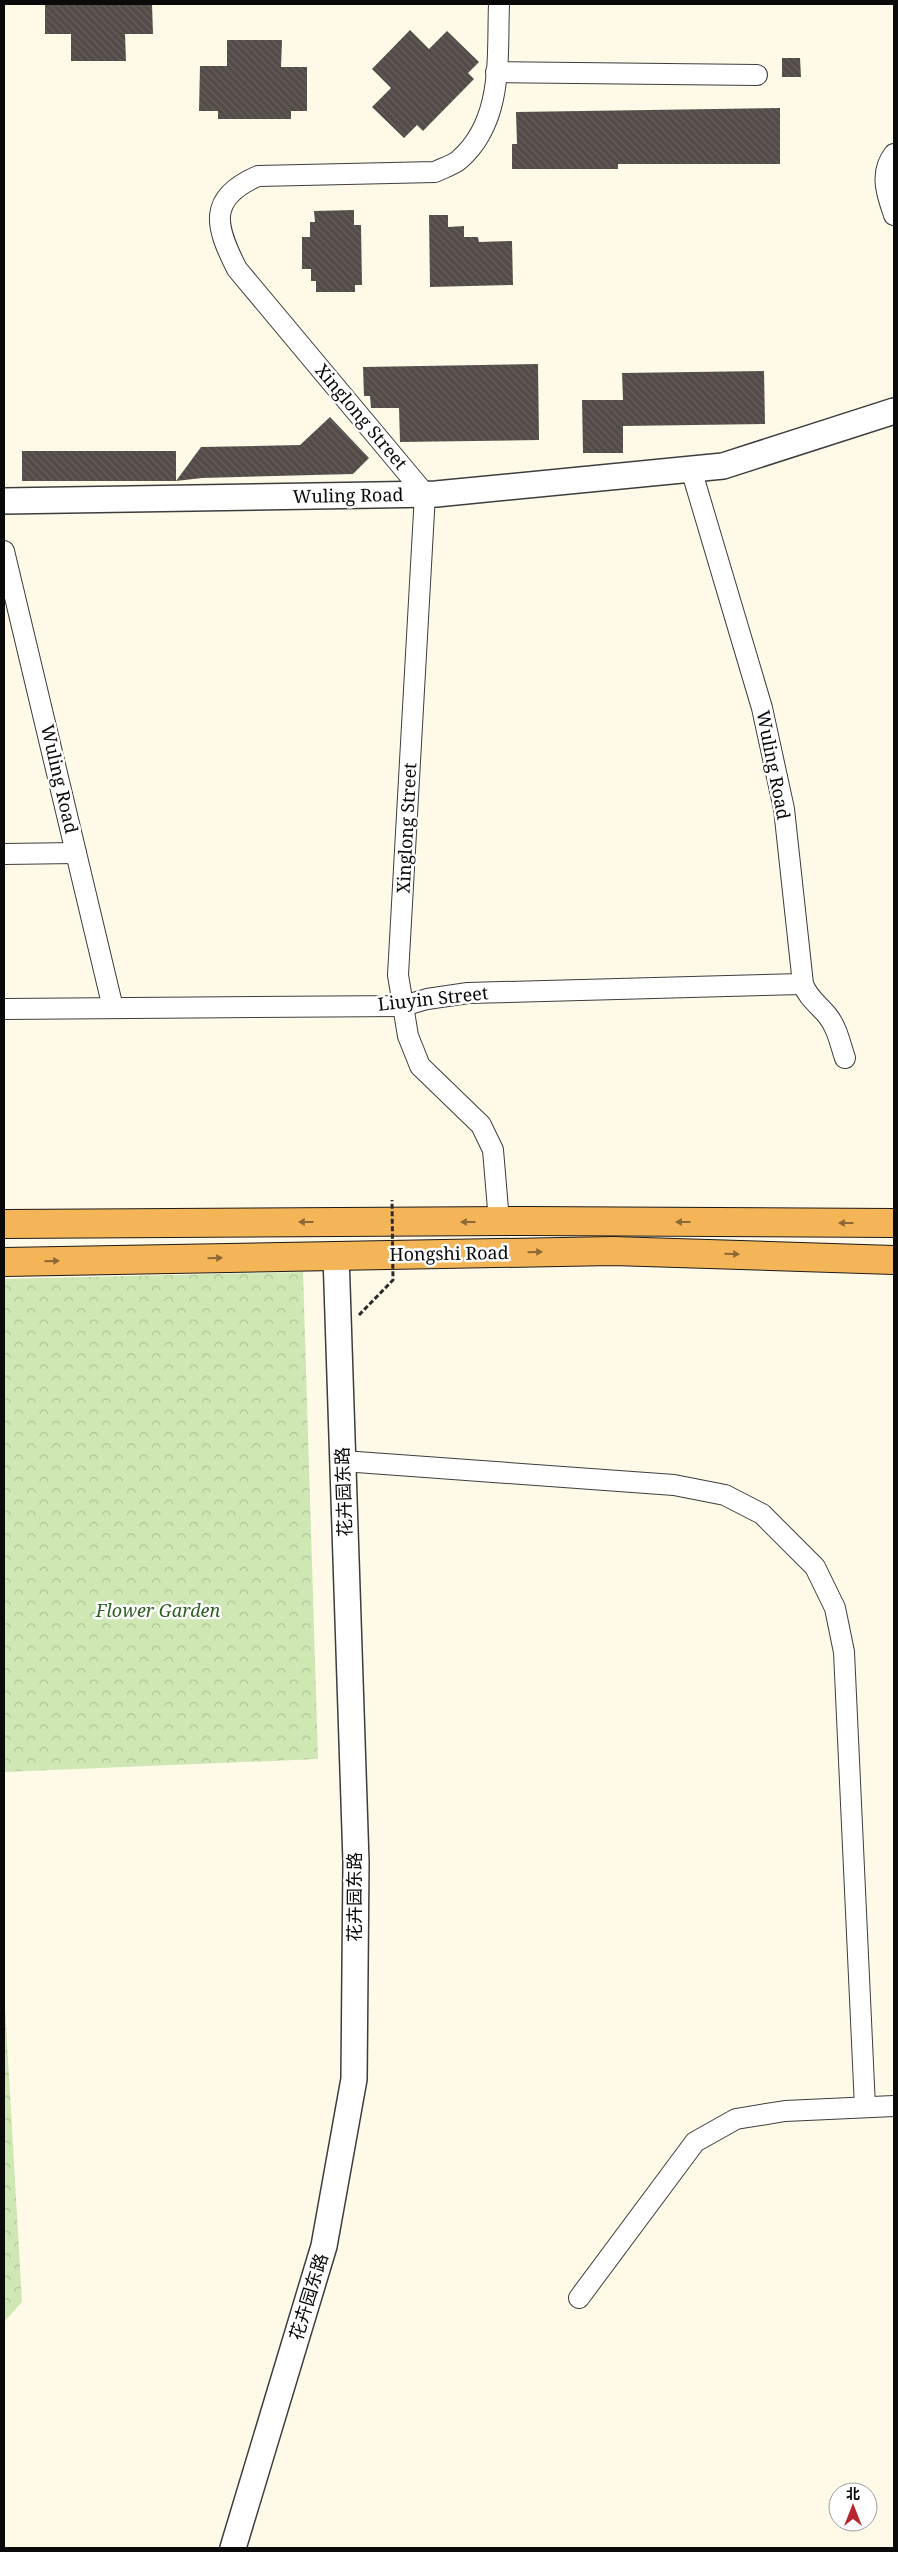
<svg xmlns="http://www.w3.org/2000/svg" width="898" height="2552" font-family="'Noto Serif','Noto Sans SC',serif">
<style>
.park{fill:url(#park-crowns)}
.building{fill:url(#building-back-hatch)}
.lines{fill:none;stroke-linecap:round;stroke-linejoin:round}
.minor-casing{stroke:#3d3d3d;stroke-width:22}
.tertiary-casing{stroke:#3d3d3d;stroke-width:28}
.trunk-casing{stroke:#1b1b1b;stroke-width:30}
.minor{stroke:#fff;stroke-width:20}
.tertiary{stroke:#fff;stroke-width:25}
.trunk{stroke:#f4b558;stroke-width:28}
.path-bridge{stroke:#2c2c2c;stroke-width:3;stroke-dasharray:5 2.5;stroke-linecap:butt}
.oneway{fill:#8b6835}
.labels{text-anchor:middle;stroke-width:5;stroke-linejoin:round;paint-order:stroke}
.street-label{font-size:18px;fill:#0a0a0a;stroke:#fff}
.park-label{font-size:18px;font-style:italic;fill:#2b5f1d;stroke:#fff}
</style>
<defs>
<pattern id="park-crowns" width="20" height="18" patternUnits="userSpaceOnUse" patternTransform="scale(1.25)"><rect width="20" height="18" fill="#cee7b3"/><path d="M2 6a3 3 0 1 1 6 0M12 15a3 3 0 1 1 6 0" fill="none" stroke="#b0c599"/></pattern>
<pattern id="building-back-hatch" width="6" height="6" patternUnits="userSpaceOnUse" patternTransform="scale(1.25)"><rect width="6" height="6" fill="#524b47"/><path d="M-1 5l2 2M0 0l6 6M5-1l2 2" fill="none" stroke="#66605d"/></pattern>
</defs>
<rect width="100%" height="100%" fill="#fffae7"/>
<g class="park">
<polygon points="303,1272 318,1759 4,1772 4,1279"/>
<polygon points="4,1990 22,2302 4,2322"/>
</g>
<g class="building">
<polygon points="45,4 152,4 153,34 125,34 126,61 71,61 71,34 45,34"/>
<polygon points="410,30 429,49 447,31 479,62 468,73 474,79 423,131 417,125 404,138 372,107 391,88 372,69"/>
<polygon points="227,40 282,40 281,67 307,67 307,111 291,111 291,119 218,119 218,111 199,111 200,66 227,66"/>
<polygon points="782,58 800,58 801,77 782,77"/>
<polygon points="780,108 780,164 618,164 618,169 512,169 512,144 517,144 516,112"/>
<polygon points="354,210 354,225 361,225 362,285 355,285 355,292 316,292 316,281 311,281 311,269 302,269 302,237 310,237 310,222 315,222 314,211"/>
<polygon points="429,215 448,215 448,227 464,226 464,237 478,237 479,242 512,241 513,285 430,287"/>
<polygon points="538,364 539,440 400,442 399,408 371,408 370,396 364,396 363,367"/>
<polygon points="764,371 765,424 623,426 623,453 583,453 582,400 623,400 622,373"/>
<polygon points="330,417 369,458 353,474 202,478 176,481 201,447 300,445"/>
<rect x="22" y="451" width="154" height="30"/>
</g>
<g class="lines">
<g class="minor-casing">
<g id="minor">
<path d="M 499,4 C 497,57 504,121 459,160 C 453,165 443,168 435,172 L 258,176 C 207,198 215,226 237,269 L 425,494 L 398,975 L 408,1036 L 420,1066 L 481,1125 L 493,1150 L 499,1221"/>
<polyline points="496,72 757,75"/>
<path d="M 894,154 C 879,173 887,195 894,215"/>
<path d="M 691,469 L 762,708 L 784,809 L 803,984 C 808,998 818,1004 827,1015 C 837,1027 840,1043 845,1058"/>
<polyline points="4,551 113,1008"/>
<polyline points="4,854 76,853"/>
<polyline points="4,1009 403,1006 427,999 468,993 803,984"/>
<polyline points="343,1461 674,1485 725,1495 762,1514 815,1567 835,1608 844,1652 865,2107"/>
<polyline points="579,2298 695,2142 736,2119 785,2111 894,2106"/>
</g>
</g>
<g class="tertiary-casing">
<g id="tertiary">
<polyline points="4,501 436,494 723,466 894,411"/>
<polyline points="233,2548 324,2246 354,2079 356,1862 336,1255"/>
</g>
</g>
<g class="trunk-casing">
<g id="trunk">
<polyline points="4,1224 527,1221 894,1223"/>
<polyline points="4,1262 613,1251 894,1260"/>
</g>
</g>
<use href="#minor" class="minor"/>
<use href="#tertiary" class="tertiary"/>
<use href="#trunk" class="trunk"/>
<polyline class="path-bridge" points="359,1315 393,1280 392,1200"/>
</g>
<defs><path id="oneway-solid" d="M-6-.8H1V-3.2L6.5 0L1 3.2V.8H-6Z" transform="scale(1.25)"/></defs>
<g class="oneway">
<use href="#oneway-solid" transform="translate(306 1222) rotate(180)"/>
<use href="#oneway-solid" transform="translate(468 1222) rotate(180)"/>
<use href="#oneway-solid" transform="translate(683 1222) rotate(-180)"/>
<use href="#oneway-solid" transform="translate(846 1223) rotate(-180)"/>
<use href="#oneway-solid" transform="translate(535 1252) rotate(-1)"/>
<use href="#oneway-solid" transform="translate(732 1254) rotate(1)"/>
<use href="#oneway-solid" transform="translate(215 1258) rotate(-1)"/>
<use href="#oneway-solid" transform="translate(52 1261) rotate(-1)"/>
</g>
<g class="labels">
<g class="street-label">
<text transform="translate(361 417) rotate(50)" y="6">Xinglong Street</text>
<text transform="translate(348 496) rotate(-1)" y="6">Wuling Road</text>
<text transform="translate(773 765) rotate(79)" y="6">Wuling Road</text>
<text transform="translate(59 779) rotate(77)" y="6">Wuling Road</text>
<text transform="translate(407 828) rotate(-87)" y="6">Xinglong Street</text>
<text transform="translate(433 999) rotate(-6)" y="6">Liuyin Street</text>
<text transform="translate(449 1254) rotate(-1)" y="6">Hongshi Road</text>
<text transform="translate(344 1492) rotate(-92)" y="6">花卉园东路</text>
<text transform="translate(355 1897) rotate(-90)" y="6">花卉园东路</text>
<text transform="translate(309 2297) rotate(-73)" y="6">花卉园东路</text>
</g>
<g class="park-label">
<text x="158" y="1617">Flower Garden</text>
</g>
</g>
<rect width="898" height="2552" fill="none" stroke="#0a0a0a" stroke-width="10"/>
<g transform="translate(853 2507)"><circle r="24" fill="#ffffff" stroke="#9d9d9d"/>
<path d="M0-4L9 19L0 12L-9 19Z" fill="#b6262e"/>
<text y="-8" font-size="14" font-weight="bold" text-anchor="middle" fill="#0a0a0a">北</text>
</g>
</svg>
